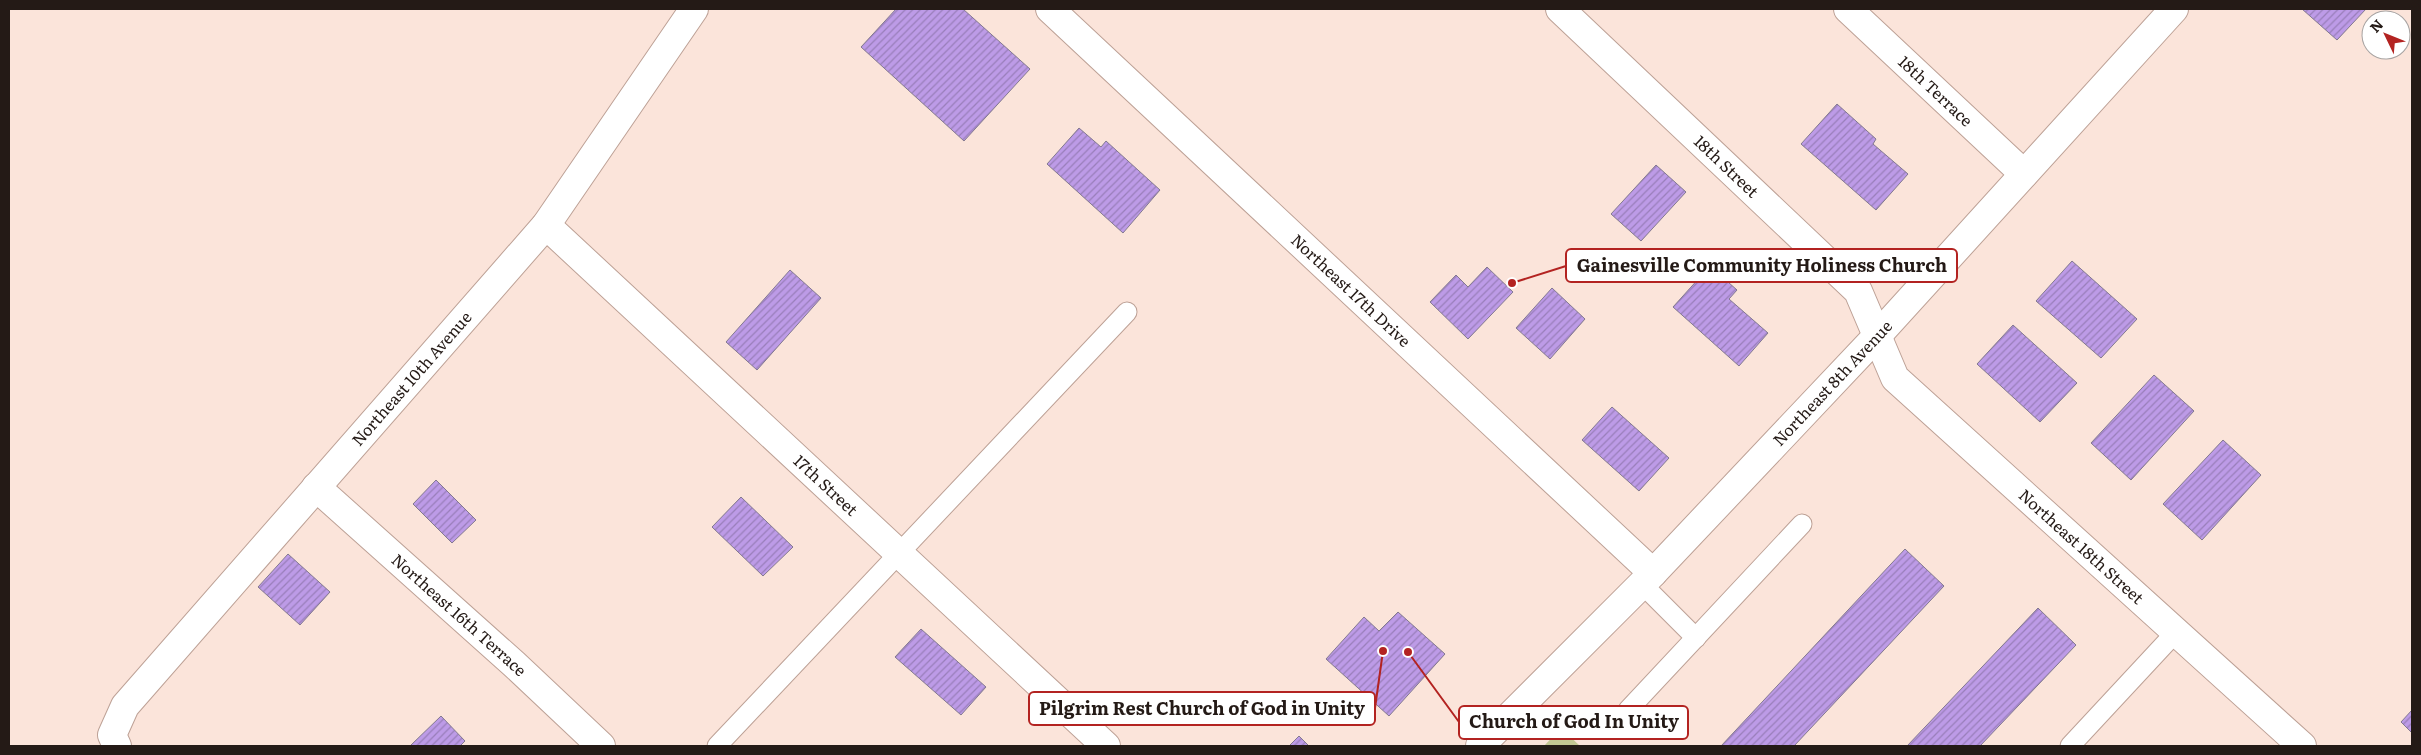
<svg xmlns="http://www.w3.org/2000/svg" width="2421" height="755" font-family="Literata,serif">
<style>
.park{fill:#c4c793}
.building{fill:url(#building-hatch);stroke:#837990}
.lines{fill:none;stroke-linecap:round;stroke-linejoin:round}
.service-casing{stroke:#bda196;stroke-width:21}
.minor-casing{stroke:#bda196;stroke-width:30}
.tertiary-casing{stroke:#bda196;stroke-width:30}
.service{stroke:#fff;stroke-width:19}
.minor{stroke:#fff;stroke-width:28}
.tertiary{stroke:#fff;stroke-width:28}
.labels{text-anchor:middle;stroke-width:4;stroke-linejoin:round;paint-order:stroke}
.street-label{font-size:16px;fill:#241a16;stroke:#fff}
.leader{fill:none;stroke:#b32321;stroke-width:2}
.callout-dot{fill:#b32321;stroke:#fff;stroke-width:2}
.callout{fill:#fff;stroke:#b32321;stroke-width:2}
.callout-label{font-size:18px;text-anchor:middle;font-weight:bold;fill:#241a16}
</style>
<defs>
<pattern id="building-hatch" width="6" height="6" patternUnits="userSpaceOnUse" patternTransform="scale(1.25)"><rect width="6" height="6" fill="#bd9be7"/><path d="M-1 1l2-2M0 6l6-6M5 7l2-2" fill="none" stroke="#997eba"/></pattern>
</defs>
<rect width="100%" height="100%" fill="#fbe4da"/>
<polygon class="park" points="1561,728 1580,746 1544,746"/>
<g class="building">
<polygon points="896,9 963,9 1030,69 964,141 861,47"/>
<polygon points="2302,9 2366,9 2337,40"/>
<polygon points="1837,104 1876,139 1873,144 1908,174 1876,210 1801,144"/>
<polygon points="1079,128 1101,147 1106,141 1160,190 1123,233 1047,164"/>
<polygon points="1656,165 1686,192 1641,241 1611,214"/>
<polygon points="2072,261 2137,319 2101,358 2036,301"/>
<polygon points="1710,266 1737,290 1729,299 1768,333 1739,366 1673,307"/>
<polygon points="1487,267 1513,292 1468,339 1430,302 1456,275 1468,287"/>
<polygon points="790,270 821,298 757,370 726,342"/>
<polygon points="1552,288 1585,319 1550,359 1516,328"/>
<polygon points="2013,325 2077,383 2040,422 1977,364"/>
<polygon points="2154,375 2194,411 2131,480 2091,443"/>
<polygon points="1612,407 1669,458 1639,491 1582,440"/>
<polygon points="2223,440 2261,475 2202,540 2163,504"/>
<polygon points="436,480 476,520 452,543 413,504"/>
<polygon points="741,497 793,547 763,576 712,527"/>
<polygon points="1905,549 1944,586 1794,746 1721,746"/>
<polygon points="288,554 330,592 300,625 258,587"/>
<polygon points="2038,608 2076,645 1980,746 1907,746"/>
<polygon points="1398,612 1445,654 1389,716 1326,659 1364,617 1379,631"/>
<polygon points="921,629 986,687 961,715 895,657"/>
<polygon points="2412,710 2412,733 2401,722"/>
<polygon points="441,716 465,741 460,746 410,746"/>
<polygon points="1299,736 1309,746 1289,746"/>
</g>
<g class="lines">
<g class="service-casing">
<g id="service">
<polyline points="1642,584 1696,638"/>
<polyline points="1628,710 1802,524"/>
<polyline points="717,746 1127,312"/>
<polyline points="2070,746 2176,632"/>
</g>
</g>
<g class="minor-casing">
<g id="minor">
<path id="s1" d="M 1050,9 L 1653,573"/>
<path id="s2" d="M 1560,9 L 1858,291 L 1895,378 L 2302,746"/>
<path id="s3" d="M 1848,9 L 2024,174"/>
<path id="s4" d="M 546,225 L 1106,746"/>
<path id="s5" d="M 316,487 L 514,664 L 601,746"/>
<path id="s6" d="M 117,746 L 112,735 L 125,706 L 546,225 L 694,9"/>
</g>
</g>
<g class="tertiary-casing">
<g id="tertiary">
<path id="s7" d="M 1480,746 L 1653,573 L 1877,336 L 2174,9"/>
</g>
</g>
<use href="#service" class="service"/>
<use href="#minor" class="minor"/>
<use href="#tertiary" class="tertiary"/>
</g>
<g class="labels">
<g class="street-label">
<text dy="6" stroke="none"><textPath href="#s3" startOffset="120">18th Terrace</textPath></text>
<text dy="6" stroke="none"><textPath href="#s2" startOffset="229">18th Street</textPath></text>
<text dy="6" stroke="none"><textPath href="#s1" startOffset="412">Northeast 17th Drive</textPath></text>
<text dy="6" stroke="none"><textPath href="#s6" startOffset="479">Northeast 10th Avenue</textPath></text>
<text dy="6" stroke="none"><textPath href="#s7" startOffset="506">Northeast 8th Avenue</textPath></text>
<text dy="6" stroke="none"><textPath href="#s4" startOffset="382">17th Street</textPath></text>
<text dy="6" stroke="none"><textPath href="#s2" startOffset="756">Northeast 18th Street</textPath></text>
<text dy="6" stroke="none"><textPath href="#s5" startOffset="192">Northeast 16th Terrace</textPath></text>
</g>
</g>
<path class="leader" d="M1512 283L1566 266M1383 651L1375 708M1408 652L1459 722"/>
<g class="callout-dot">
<circle cx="1512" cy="283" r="5"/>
<circle cx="1383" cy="651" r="5"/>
<circle cx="1408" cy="652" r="5"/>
</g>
<g class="callout">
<rect x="1566" y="249" width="391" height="33" rx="5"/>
<rect x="1029" y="692" width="346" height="33" rx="5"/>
<rect x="1459" y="706" width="229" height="33" rx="5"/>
</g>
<g class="callout-label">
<text x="1762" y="272">Gainesville Community Holiness Church</text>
<text x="1202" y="715">Pilgrim Rest Church of God in Unity</text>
<text x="1574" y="728">Church of God In Unity</text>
</g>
<rect width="2421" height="755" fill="none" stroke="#241a16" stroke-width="20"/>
<g transform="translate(2386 35) rotate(313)"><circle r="24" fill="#ffffff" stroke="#a7a3a2"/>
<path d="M0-4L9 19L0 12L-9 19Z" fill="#b32321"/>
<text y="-8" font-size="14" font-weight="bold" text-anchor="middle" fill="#241a16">N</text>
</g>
</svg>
